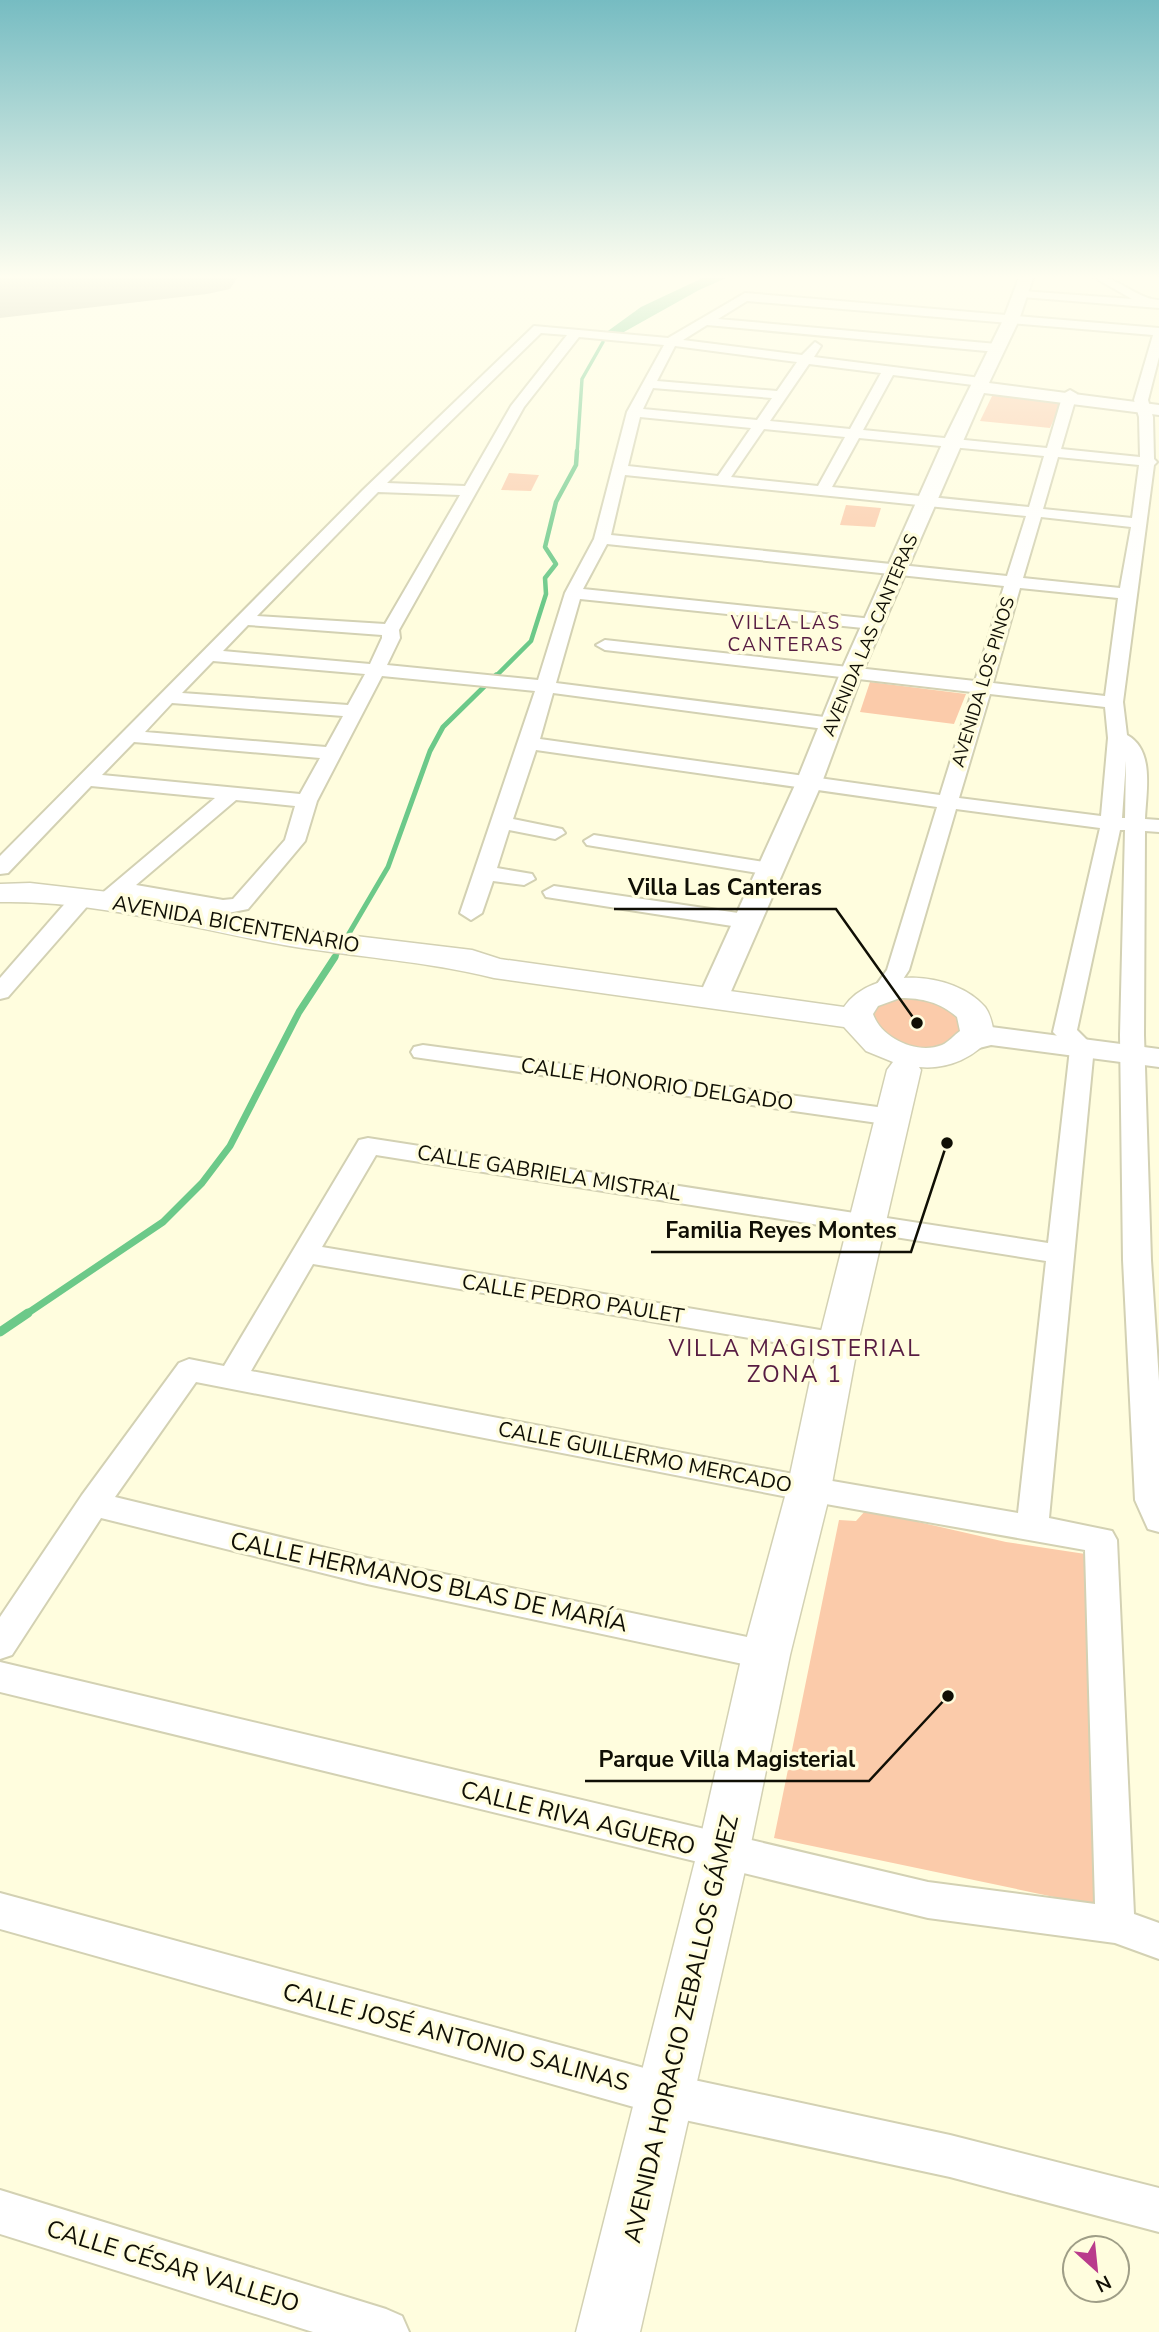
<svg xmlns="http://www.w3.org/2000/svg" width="1159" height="2332" font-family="'Nunito Sans',sans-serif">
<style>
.green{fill:#fbcbaa}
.water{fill:#6cc989}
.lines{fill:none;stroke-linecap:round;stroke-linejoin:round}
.stream-far4{stroke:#6cc989;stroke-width:3.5}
.stream-far3{stroke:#6cc989;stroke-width:4.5}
.stream-far2{stroke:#6cc989;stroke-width:5}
.stream-far1{stroke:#6cc989;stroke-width:7}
.stream{stroke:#6cc989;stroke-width:9}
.runway{fill:#b9b89e;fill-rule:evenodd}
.minor-casing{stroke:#d3d1b3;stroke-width:4}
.tertiary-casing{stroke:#d3d1b3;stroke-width:4}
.secondary-casing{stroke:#d3d1b3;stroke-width:3}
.minor{fill:#fff;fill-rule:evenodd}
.tertiary{fill:#fff;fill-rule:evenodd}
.secondary{fill:#fff;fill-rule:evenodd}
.labels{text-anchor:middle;stroke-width:7;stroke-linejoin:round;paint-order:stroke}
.far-street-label{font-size:18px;fill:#100f05;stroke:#fffdde}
.far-neighbourhood-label{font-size:19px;letter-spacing:2px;fill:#571c42;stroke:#fffdde}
.street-label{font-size:21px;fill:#100f05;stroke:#fffdde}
.neighbourhood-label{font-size:23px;letter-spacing:2px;fill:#571c42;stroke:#fffdde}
.near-street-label{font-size:24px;fill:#100f05;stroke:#fffdde}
.leader{fill:none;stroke:#100f05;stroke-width:2.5}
.callout-dot{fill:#100f05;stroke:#fffdde;stroke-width:2.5}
.callout-label{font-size:23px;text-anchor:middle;font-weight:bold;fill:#100f05;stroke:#fffdde;stroke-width:7;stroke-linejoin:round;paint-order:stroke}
</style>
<rect width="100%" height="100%" fill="#fffdde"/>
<g class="green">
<polygon points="994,392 1062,401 1050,428 980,421"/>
<polygon points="509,473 538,475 539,475 531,491 501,490"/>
<polygon points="846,505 881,508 875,527 840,525"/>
<polygon points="870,682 966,694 954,724 860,712"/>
<path d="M 911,995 L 948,1004 L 965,1025 L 951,1044 L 930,1049 L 894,1045 L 869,1015 C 877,999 895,998 911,995 Z"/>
<polygon points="866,1510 1006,1542 1092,1555 1097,1906 774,1838 839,1520 856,1521"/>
</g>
<polygon class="water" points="709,275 733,275 699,290 615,337 601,336 641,307"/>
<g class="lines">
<polyline class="stream-far4" points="577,453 582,379 603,342"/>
<polyline class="stream-far3" points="495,677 531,641 546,594 545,578 556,564 545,547 556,502 576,465 577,451"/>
<polyline class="stream-far2" points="334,959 388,867 430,751 443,727 496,675"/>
<polyline class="stream-far1" points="25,1315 163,1222 202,1183 230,1146 299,1012 335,957"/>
<polyline class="stream" points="0,1332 28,1313"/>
<polygon class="runway" points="27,275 239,275 230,289 207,294 0,318 0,278"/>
<g class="minor-casing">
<g id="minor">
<path d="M 1090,275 C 1117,275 1136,299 1159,300 L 1159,308 L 1022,297 L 1016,294 L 1022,291 L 1132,299 Z"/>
<path d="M 745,293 L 1159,328 L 1159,357 L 1148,400 L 1153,417 L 1154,459 L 1157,462 L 1154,465 L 1123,702 L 1127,735 C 1155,750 1146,792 1145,819 L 1159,820 L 1159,832 L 1145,831 L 1144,1035 L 1151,1260 L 1159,1381 L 1159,1532 L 1148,1529 L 1135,1500 L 1123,1260 L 1120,1035 L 1125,830 L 1120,830 L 1077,1030 L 1094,1047 L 1049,1518 L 1112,1531 L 1117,1540 L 1134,1914 L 1159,1923 L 1159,1959 L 1115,1943 L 928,1918 L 0,1692 L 0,1662 L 928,1882 L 1095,1904 L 1085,1550 L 809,1501 L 196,1382 L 115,1497 L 367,1558 L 766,1641 L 778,1645 L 783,1655 L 778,1665 L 766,1669 L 367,1584 L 101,1518 L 12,1655 L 0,1659 L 0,1617 L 82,1495 L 179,1363 L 189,1359 L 224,1366 L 359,1140 L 368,1138 L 1048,1243 L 1070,1049 L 1053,1032 L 1100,828 L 956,809 L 909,970 L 892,996 L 876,996 L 872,991 L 887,970 L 937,807 L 536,750 L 513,819 L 562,829 L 565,833 L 555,839 L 509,830 L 497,868 L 532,874 L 535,879 L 524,885 L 493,881 L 482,913 L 471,920 L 460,913 L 535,691 L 382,676 L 317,801 L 305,841 L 248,909 L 223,914 L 135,898 L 105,907 L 94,900 L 215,798 L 91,786 L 8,873 L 0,874 L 0,856 L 363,490 L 534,326 L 668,338 ZM 747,301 L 1153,335 L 1134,400 L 1139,417 L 1140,457 L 1061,449 L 1077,394 L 1070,390 L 1063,394 L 1047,448 L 863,430 L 893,375 L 981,386 L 988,382 L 981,378 L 814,357 L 821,346 L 815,342 L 802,355 L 683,340 L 707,325 L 997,352 L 1003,348 L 997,344 L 718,319 ZM 541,333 L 567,335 L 511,406 L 465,486 L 387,483 ZM 579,337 L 664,345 L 627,412 L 594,539 L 565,593 L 538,680 L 387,665 L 400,638 L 399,630 L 524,407 ZM 675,346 L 797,362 L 777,391 L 657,381 ZM 809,364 L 881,373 L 850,429 L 770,421 ZM 653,388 L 772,398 L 757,420 L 643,409 ZM 640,417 L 751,428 L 718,476 L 628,466 ZM 764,429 L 845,437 L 818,486 L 731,477 ZM 859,438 L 1044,456 L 1029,507 L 832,487 ZM 1058,457 L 1139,465 L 1132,518 L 1043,509 ZM 625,475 L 1026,516 L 1007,576 L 611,535 ZM 378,492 L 460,495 L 385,624 L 257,616 ZM 1041,517 L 1131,527 L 1120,588 L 1023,578 ZM 607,544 L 1004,586 L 975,681 L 605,640 L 596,645 L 605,650 L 972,692 L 940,795 L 540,739 L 553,693 L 832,730 L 841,724 L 832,718 L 556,683 L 580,599 L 873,629 L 882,624 L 873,619 L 583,589 ZM 1020,588 L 1118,598 L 1105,696 L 993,683 ZM 248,625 L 382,635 L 382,638 L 370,664 L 223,651 ZM 213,661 L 365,674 L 348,705 L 182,693 ZM 990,694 L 1105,707 L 1108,738 L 1101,816 L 959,798 ZM 172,703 L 343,716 L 326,747 L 145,732 ZM 134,742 L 320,758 L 300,794 L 102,775 ZM 1126,761 L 1126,763 L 1125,818 L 1122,818 ZM 236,800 L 295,806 L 285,840 L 233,899 L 223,900 L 136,885 ZM 376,1155 L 1046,1261 L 1018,1513 L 809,1477 L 251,1371 L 313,1264 L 838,1353 L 848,1350 L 853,1343 L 848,1336 L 838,1333 L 322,1247 Z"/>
<polygon points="594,835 770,863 781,869 770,875 587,845 584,841"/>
<polygon points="554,886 745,914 756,921 745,928 546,897 543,892"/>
<polygon points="83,890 94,897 91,902 8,997 0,999 0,978 75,892"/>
<polygon points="423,1045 892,1109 901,1112 905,1117 901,1122 892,1125 414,1057 411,1052 414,1047"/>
<polygon points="0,1893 666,2074 950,2135 1159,2188 1159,2232 950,2177 666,2116 0,1929"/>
<polygon points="0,2190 386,2309 402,2316 409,2332 313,2332 0,2234"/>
</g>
</g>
<g class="tertiary-casing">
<g id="tertiary">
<polygon points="1020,275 1034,275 1019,320 989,383 1159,405 1159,415 984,393 863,671 821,785 729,996 724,1002 714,1005 704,1002 699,996 795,785 841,671 943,442 1003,320"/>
<polygon points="991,1027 1159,1049 1159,1067 991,1045 971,1050 960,1047 956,1041 960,1035"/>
</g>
</g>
<g class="secondary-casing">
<path id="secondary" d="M 30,883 L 117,893 L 322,932 L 472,950 L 500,959 L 844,1007 C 872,966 953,970 985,1007 C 991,1015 992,1024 994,1033 C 977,1057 948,1070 919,1067 L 921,1070 L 858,1343 L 831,1489 L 790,1655 L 749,1853 L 640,2332 L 576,2332 L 697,1853 L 742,1655 L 787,1489 L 818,1343 L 887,1070 L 893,1062 L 866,1051 L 844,1027 L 494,978 C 426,961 354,957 284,945 C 190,928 96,900 0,902 L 0,884 ZM 900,998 C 922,998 940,1002 957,1017 L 960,1031 C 954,1035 949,1042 942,1045 C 917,1055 881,1038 873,1014 L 878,1006 Z"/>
</g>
<use href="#minor" class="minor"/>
<use href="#tertiary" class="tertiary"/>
<use href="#secondary" class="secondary"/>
</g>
<linearGradient id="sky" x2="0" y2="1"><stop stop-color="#76bcc2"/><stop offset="0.46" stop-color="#fffef0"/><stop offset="1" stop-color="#fffef0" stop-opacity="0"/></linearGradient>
<rect width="1159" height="602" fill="url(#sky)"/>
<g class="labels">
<g class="far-street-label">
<text transform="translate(870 635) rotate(-67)" y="6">AVENIDA LAS CANTERAS</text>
<text transform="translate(983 682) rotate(-73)" y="6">AVENIDA LOS PINOS</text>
</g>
<g class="far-neighbourhood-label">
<text x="786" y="629">VILLA LAS<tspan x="786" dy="22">CANTERAS</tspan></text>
</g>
<g class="street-label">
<text transform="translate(236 924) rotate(10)" y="7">AVENIDA BICENTENARIO</text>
<text transform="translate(657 1084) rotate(8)" y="7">CALLE HONORIO DELGADO</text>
<text transform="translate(549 1173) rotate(9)" y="7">CALLE GABRIELA MISTRAL</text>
<text transform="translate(573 1299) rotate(9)" y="7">CALLE PEDRO PAULET</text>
<text transform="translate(645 1457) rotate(11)" y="7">CALLE GUILLERMO MERCADO</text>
</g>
<g class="neighbourhood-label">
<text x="795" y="1356">VILLA MAGISTERIAL<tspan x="795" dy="26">ZONA 1</tspan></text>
</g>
<g class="near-street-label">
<text transform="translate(429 1582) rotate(12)" y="8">CALLE HERMANOS BLAS DE MARÍA</text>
<text transform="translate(578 1818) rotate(14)" y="8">CALLE RIVA AGUERO</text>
<text transform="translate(681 2029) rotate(-77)" y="8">AVENIDA HORACIO ZEBALLOS GÁMEZ</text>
<text transform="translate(456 2037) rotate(15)" y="8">CALLE JOSÉ ANTONIO SALINAS</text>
<text transform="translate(173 2266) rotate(17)" y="8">CALLE CÉSAR VALLEJO</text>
</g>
</g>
<path class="leader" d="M917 1023L836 909H614M947 1143L911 1252H651M948 1696L869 1781H585"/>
<g class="callout-dot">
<circle cx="917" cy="1023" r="7"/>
<circle cx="947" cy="1143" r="7"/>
<circle cx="948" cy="1696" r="7"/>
</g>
<g class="callout-label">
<text x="725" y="895">Villa Las Canteras</text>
<text x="781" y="1238">Familia Reyes Montes</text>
<text x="727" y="1767">Parque Villa Magisterial</text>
</g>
<g transform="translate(1096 2269) rotate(153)"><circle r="33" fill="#fffdde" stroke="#9f9e87" stroke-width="2"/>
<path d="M0-5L12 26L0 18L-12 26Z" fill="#b93c8c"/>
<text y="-10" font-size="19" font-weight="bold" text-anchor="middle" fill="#100f05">N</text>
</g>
</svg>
